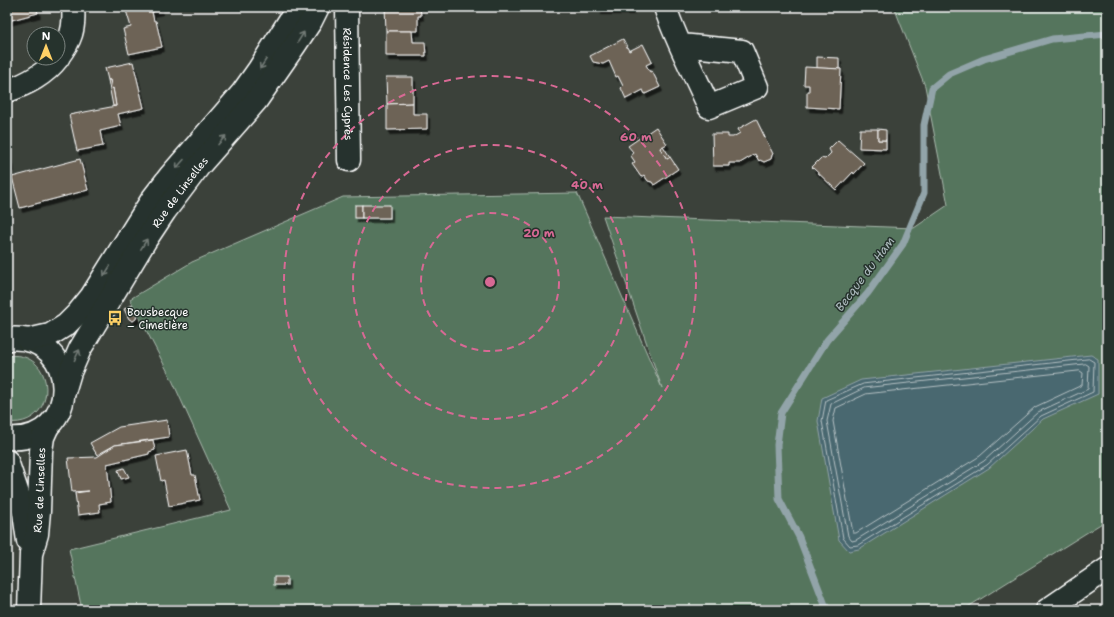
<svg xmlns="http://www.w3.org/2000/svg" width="1114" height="617" font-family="'Shantell Sans',sans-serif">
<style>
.green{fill:#55745d;stroke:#aabaae}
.water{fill:#49676f;stroke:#92a4a9}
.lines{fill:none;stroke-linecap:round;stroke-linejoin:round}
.shore{stroke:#b6c2c5;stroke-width:1}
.stream{stroke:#92a4a9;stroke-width:7}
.building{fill:#6d6357;stroke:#fff;filter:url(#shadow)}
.minor-casing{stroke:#fff;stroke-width:25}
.tertiary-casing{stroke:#fff;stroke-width:25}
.secondary-casing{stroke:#fff;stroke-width:25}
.minor{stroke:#26332d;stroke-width:22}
.tertiary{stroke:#26332d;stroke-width:22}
.secondary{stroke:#26332d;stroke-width:22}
.oneway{stroke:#727a76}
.ring{fill:none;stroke:#d76994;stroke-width:2;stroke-dasharray:7 5}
.labels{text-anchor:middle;stroke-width:3;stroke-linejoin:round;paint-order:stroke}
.street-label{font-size:11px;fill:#fff;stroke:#26332d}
.poi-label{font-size:11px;fill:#fff;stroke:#26332d;text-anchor:start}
.water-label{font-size:12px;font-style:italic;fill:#adbbbe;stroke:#26332d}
.centre{fill:#d76994;stroke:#26332d;stroke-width:2}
.ring-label{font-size:12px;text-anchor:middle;font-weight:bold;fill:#d76994;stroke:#26332d;stroke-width:3;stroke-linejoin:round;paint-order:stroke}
</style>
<defs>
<filter id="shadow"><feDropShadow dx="2.5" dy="4.5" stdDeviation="0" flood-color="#0009"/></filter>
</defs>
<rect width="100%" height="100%" fill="#3b413a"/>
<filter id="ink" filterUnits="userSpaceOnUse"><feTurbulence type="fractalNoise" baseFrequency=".025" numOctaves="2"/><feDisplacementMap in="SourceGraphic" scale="8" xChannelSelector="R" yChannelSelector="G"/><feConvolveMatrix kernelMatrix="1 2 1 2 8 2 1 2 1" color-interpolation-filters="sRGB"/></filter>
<g filter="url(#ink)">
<g class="green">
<polygon points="894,7 1107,7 1107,520 963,610 82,610 69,549 231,510 172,380 130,299 192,262 343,197 577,193 662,388 603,216 914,228 948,205 925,86"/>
<path d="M 7,356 C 58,348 60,429 7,422 Z"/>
</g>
<polygon class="water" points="1091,355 1098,359 1098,394 1043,419 989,468 859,549 849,551 839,540 818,421 822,398 861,380"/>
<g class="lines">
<g class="shore">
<polygon points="1089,359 1094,362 1093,392 1041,416 987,465 858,545 850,546 843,538 822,421 826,400 863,384"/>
<polygon points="1086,364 1089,366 1088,389 1038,412 984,461 856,540 852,541 848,536 827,421 831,404 864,388"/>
<polygon points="1080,371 1083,373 1082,385 1035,407 980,456 856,533 853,533 833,421 836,408 866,394"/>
</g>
<polyline class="stream" points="827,610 799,537 779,499 777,445 781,413 827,340 868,293 903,244 924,193 924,125 932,88 949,74 984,59 1052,39 1107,34"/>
</g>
<g class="building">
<polygon points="7,7 36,7 38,13 8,21"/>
<polygon points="125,7 160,7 161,10 152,12 154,21 156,21 162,47 129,54 123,29 131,27"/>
<polygon points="385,7 420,7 421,16 418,16 418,31 386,31"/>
<rect x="599" y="7" width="32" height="3"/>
<polygon points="386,31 412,31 413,42 425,42 426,56 386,56"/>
<polygon points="623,39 629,51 643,44 652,62 646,65 650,72 652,71 660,87 645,94 643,90 626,99 621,88 623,86 618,76 616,77 609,61 603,64 593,62 590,56"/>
<polygon points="817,57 839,58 839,69 817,68"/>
<polygon points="133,62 144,108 118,114 121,126 100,131 103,146 77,151 69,115 116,106 113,88 112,89 110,80 108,80 105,68"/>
<polygon points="805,67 841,69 839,109 807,107 807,92 809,92 809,85 804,85"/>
<polygon points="386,77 413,77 413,103 387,104"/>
<polygon points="108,80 110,80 112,89 113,88 116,106 113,106"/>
<polygon points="413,103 413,114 427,114 427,129 387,130 387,104"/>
<polygon points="756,119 773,154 772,155 771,159 764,162 760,160 759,161 755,154 740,163 729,163 729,166 713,166 712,134 728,134 728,137 733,137 740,133 738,129"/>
<polygon points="656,127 667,144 660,148 667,159 670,157 678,169 654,185 652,182 648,181 644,175 641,177 632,164 635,162 631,156 633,152 628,146"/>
<polygon points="860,129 878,129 878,140 886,140 886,149 859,148"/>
<polygon points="878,129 886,130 886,140 878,140"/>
<polygon points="838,140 864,163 854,174 853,172 836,190 812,167 821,158 825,159 831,153 829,149"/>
<polygon points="663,146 670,157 667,159 660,148"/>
<polygon points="7,155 9,156 11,167 7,168"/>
<polygon points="80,159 88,190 20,208 12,177"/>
<rect x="355" y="205" width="7" height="13"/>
<rect x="362" y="205" width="28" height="13"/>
<polygon points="132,305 137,314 136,319 133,321 129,319 124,309"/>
<polygon points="167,420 169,437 115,445 97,455 90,443 119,427"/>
<polygon points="153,440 155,450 149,452 149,454 107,464 111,502 99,504 100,512 78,515 75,493 89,491 72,492 68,458 97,457 115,445"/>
<polygon points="187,450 192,475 195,475 200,500 169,506 164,480 161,481 156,456"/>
<polygon points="124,468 129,477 121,479 118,470"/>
<rect x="274" y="577" width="13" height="8"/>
</g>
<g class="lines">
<g class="minor-casing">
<g id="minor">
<path id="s1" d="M 347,7 L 349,160"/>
<path d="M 665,7 C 676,41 695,75 709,107 L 757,87 L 742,51 L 681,45"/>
<path d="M 58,57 C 71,40 75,29 73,7"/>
<path d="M 7,91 C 27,84 45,75 58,58"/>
</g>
</g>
<g class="tertiary-casing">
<g id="tertiary">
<path d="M 7,339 C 82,331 83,445 7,438"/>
<polyline points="28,340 50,335 66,325 78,313 91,297 153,198 170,176 242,93 259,69 298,7"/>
<path id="s2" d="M 64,392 L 70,372 L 80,349 L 145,241 L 165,211 L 199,166 L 256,101 L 295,45 L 311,21 L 318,7"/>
<polyline points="7,461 18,494 24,513 28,541"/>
<path id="s3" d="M 29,610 L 31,554 L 37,534 L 39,511 L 41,451 L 43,437 L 48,426"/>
</g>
</g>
<g class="secondary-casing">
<polyline id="secondary" points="1047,610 1107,569"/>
</g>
<use href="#minor" class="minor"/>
<use href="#tertiary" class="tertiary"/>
<use href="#secondary" class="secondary"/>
</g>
<defs><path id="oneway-shaft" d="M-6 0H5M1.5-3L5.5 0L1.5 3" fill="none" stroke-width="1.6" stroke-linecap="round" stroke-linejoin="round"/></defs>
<g class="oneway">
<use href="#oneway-shaft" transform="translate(301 37) rotate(-58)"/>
<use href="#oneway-shaft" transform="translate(263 64) rotate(123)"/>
<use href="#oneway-shaft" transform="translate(222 140) rotate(-49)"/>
<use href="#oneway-shaft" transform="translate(180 164) rotate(132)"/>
<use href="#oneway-shaft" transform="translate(144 244) rotate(-58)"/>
<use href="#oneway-shaft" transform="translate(107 271) rotate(123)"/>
<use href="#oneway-shaft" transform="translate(77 355) rotate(-64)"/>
</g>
</g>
<g class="ring">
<circle cx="490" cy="282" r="69"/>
<circle cx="490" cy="282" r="137"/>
<circle cx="490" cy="282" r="206"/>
</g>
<defs>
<g id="bus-bare" transform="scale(1.2)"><path d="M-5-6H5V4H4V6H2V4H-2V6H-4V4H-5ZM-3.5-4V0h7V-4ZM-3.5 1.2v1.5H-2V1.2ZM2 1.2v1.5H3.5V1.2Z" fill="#ffd166" stroke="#26332d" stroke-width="2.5" paint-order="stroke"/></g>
</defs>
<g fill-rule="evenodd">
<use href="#bus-bare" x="115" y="318"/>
</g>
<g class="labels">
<g class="street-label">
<text dy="4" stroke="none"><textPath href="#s1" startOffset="77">Résidence Les Cyprès</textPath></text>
<text dy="4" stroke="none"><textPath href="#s2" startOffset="232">Rue de Linselles</textPath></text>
<text dy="4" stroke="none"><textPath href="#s3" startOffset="121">Rue de Linselles</textPath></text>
</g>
<g class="poi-label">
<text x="127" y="316">Bousbecque<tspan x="127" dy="13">– Cimetière</tspan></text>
</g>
<g class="water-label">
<text transform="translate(865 274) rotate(-53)" y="4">Becque du Ham</text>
</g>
</g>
<circle cx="490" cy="282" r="6" class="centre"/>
<g class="ring-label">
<text x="636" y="141">60 m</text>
<text x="587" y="189">40 m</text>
<text x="539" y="237">20 m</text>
</g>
<rect width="1114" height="617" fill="none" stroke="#26332d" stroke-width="24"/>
<rect x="12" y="12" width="1090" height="593" fill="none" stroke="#fff" stroke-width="1.5" filter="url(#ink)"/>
<g transform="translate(46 46)"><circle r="19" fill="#26332d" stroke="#7d8581"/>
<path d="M0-3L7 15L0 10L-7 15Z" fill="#ffd166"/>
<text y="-6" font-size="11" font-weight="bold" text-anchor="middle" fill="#ffffff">N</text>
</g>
</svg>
